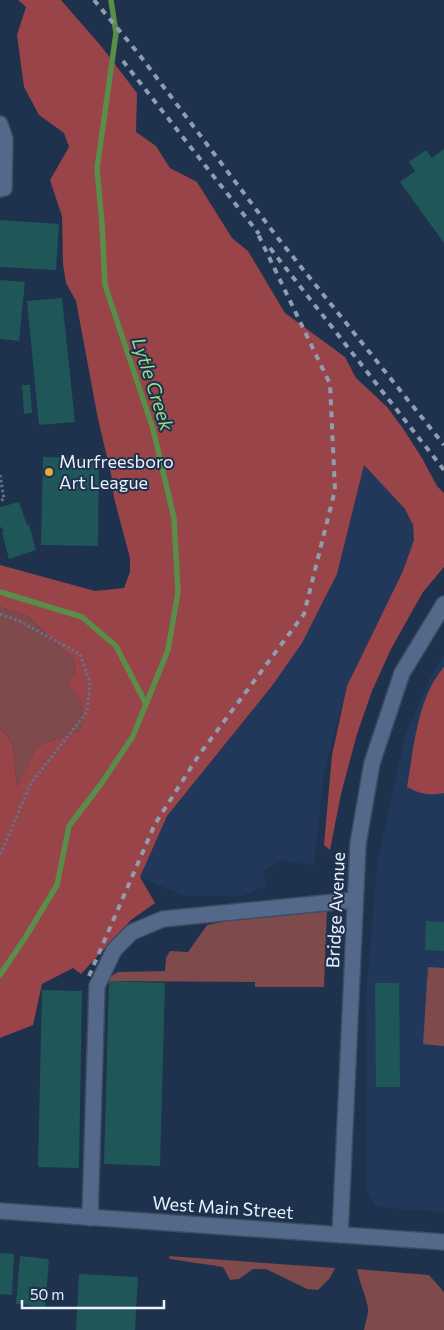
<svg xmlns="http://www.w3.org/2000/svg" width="444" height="1330" font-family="Commissioner,sans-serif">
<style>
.built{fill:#22385b}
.green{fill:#7e4a4b}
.forest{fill:#984449}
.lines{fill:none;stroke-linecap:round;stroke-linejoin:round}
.stream{stroke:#5a8d49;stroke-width:5.5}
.building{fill:#1f5658}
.minor-casing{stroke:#3d4c63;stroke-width:18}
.path{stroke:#637288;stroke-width:3;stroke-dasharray:2.5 2.5;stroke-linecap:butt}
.minor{stroke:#546989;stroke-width:15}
.rail{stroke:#909caf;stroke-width:4;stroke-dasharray:6 6;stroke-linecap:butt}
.poi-dot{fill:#e9ab38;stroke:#1e314d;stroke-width:2}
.labels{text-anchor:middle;stroke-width:4;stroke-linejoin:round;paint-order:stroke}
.poi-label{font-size:18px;fill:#eaf1fd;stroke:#1e314d;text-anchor:start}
.street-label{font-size:18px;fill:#eaf1fd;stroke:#1e314d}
.water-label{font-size:19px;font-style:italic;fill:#99df82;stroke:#1e314d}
</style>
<rect width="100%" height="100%" fill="#1e314d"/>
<g class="built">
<polygon points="364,465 405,509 413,525 414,540 403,571 347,686 324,774 314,866 283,860 263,870 267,885 243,896 184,896 140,877 167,816 272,686 322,604 337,574"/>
<polygon points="444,656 444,1212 376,1207 367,1190 367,987 377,863 405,736 430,678"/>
</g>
<g class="green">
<polygon points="0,607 27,616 73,659 75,672 67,683 82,704 81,730 37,746 17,788 13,744 0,727"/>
<polygon points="327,910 324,987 255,987 255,982 109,981 108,978 118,972 165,971 166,958 170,951 188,952 207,925 232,920"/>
<polygon points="428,967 444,968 444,1046 423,1044"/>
<polygon points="169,1256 335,1268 330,1278 318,1290 307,1289 266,1269 253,1269 239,1279 230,1280 223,1267 170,1259"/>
<path d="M 357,1269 L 429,1275 L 444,1292 L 444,1330 L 364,1330 C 365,1324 368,1316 368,1309 C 367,1298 359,1282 357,1269 Z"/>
</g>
<g class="forest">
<polygon points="18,0 61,0 101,46 137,93 136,132 156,146 170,168 197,182 232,238 248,251 285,313 345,357 356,378 387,407 402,427 422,458 437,486 444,493 444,567 423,592 391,649 372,691 357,734 341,794 330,850 324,845 332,755 347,686 403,571 414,540 413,525 405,509 364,465 337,574 302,643 272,686 167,816 140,877 155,903 131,920 81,974 73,968 42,984 33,1025 0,1038 0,727 13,744 17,787 37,746 81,730 82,704 67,683 75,672 73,659 27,616 0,607 0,565 95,591 124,588 130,572 130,558 114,498 111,474 98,419 76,301 66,283 63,264 62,216 50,180 69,147 64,133 39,115 24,87 17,35 26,7"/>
<path d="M 444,667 L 444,793 C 430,796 420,794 407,787 C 414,748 417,698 444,667 Z"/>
</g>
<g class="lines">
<g class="stream">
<polyline points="0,592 82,617 116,646 146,704"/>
<polyline points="0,975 25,938 57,885 69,826 101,784 133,736 168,650 178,592 174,518 153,429 105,285 102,224 97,169 116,33 111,0"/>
</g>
</g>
<g class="building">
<polygon points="444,149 444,243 400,182 415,171 409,162 426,150 432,158"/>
<polygon points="0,220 59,224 56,270 0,267"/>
<polygon points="0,280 25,282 19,341 0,339"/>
<polygon points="62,298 75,422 39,425 27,301"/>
<polygon points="22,385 30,385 32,413 24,414"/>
<polygon points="43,457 99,458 98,546 41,545"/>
<polygon points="19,502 27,525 29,524 36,550 9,559 2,533 4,532 2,527 0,528 0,507"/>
<polygon points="426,921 444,922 444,951 425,950"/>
<polygon points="109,981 165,983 160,1166 104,1164"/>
<polygon points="375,983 399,983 400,1087 376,1087"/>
<polygon points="42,990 82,991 79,1168 38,1167"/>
<polygon points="0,1253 14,1254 12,1295 0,1294"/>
<polygon points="20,1256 49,1259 45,1307 16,1304"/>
<polygon points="79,1274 138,1277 135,1330 76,1330"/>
</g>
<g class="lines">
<g class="minor-casing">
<g id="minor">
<polyline points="0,124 5,139 4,188 0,189"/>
<polyline points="0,1211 444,1242"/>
<polyline points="90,1218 97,986 114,950 132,932 163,919 355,900"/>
<polyline points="340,1235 358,844 372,763 402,673 444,604"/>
</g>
</g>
<g class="path">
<polyline points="0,475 4,499 0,501"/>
<polyline points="0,614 21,622 80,654 90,683 87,712 31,783 0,855"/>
</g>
<use href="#minor" class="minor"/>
<g class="rail">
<polyline points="94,0 138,53 277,237 444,445"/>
<polyline points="123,61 259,234"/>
<polyline points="270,248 444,470"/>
<polyline points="89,976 155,824 199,755 304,614 335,490 330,384 256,230"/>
</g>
</g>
<circle class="poi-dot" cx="49" cy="472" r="5"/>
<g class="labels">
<g class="poi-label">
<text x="59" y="468">Murfreesboro<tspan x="59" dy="21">Art League</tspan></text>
</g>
<g class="street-label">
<text transform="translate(336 910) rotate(-87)" y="6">Bridge Avenue</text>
<text transform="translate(223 1208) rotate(4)" y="6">West Main Street</text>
</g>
<g class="water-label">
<text transform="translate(153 384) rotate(72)" y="7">Lytle Creek</text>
</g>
</g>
<path d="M22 1300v8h142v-8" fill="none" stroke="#eaf1fd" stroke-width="2.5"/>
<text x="30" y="1300" font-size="15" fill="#eaf1fd" stroke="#1e314d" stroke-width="4" paint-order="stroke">50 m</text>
</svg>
